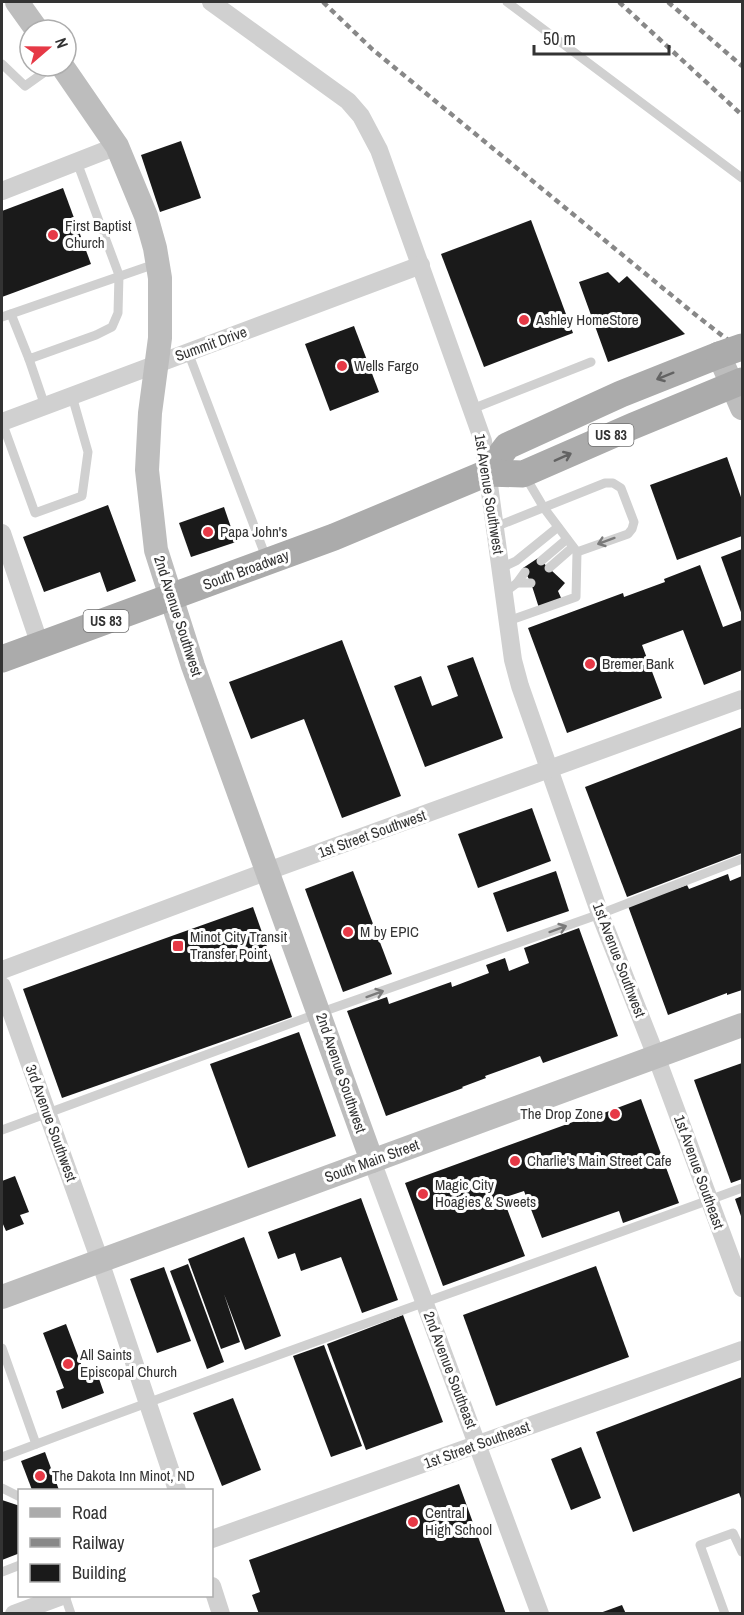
<svg xmlns="http://www.w3.org/2000/svg" width="744" height="1615" font-family="'Archivo Narrow',sans-serif">
<style>
.building{fill:#1a1a1a}
.lines{fill:none;stroke-linecap:round;stroke-linejoin:round}
.lane{stroke:#d0d0d0;stroke-width:9}
.street{stroke:#d0d0d0;stroke-width:18}
.secondary{stroke:#bdbdbd;stroke-width:24}
.primary{stroke:#ababab;stroke-width:27}
.rail{stroke:#888;stroke-width:4.5;stroke-dasharray:6 4.5;stroke-linecap:butt}
.primary-bridge{stroke:#ababab;stroke-width:27}
.oneway{stroke:#636363}
.oneway2{stroke:#7a7a7a}
.poi-dot{fill:#e63946;stroke:#fff;stroke-width:2}
.labels{text-anchor:middle;stroke-width:6;stroke-linejoin:round;paint-order:stroke}
.shield{fill:#fff;stroke:#707070;stroke-width:1.5}
.shield-label{font-size:14px;font-weight:bold;fill:#333}
.poi-label{font-size:15px;fill:#333;stroke:#fff;text-anchor:start}
.street-label{font-size:15px;fill:#333;stroke:#fff}
</style>
<rect width="100%" height="100%" fill="#fff"/>
<g class="building">
<polygon points="181,141 201,198 160,212 141,155"/>
<polygon points="63,188 91,264 2,297 2,211"/>
<polygon points="531,220 573,333 484,367 441,254"/>
<polygon points="608,272 619,283 627,276 685,334 608,362 579,282"/>
<polygon points="354,326 379,392 330,411 305,344"/>
<polygon points="727,457 742,500 742,536 677,560 650,485"/>
<polygon points="108,505 136,581 107,592 100,572 44,592 23,537"/>
<polygon points="224,507 236,542 191,557 179,523"/>
<polygon points="742,549 742,615 721,557"/>
<polygon points="538,558 565,583 558,591 562,600 539,608 531,583 523,568"/>
<polygon points="700,565 723,627 742,620 742,670 704,685 683,630 642,645 662,698 567,733 528,628 623,593 624,597 665,582 664,579"/>
<polygon points="342,640 401,796 342,818 304,719 251,739 229,682"/>
<polygon points="473,657 503,738 425,767 394,686 421,676 432,706 458,696 447,666"/>
<polygon points="742,727 742,853 627,897 585,787"/>
<polygon points="532,808 551,861 478,888 458,834"/>
<polygon points="353,871 392,974 343,992 305,889"/>
<polygon points="556,871 569,911 507,932 493,893"/>
<polygon points="728,874 730,881 742,876 742,990 727,995 727,993 668,1015 628,906 687,885 689,889"/>
<polygon points="253,907 292,1017 62,1098 23,989"/>
<polygon points="579,928 618,1036 543,1063 540,1056 485,1076 486,1078 462,1087 463,1088 386,1116 347,1011 387,997 389,1004 451,982 452,987 489,973 486,965 505,958 509,971 529,963 524,948"/>
<polygon points="299,1032 336,1136 248,1168 210,1064"/>
<polygon points="742,1063 742,1179 731,1183 694,1080"/>
<polygon points="641,1099 679,1203 623,1223 619,1211 542,1238 524,1191 503,1198 525,1256 443,1286 405,1183 584,1118 585,1120"/>
<polygon points="15,1176 29,1212 20,1215 24,1224 6,1231 2,1222 2,1181"/>
<polygon points="742,1196 742,1219 735,1199"/>
<polygon points="361,1198 398,1300 362,1313 341,1257 301,1271 295,1253 278,1259 268,1232"/>
<polygon points="244,1237 281,1336 245,1350 224,1294 240,1342 221,1349 188,1259"/>
<polygon points="188,1264 224,1362 207,1369 170,1271"/>
<polygon points="596,1266 629,1357 496,1406 463,1315"/>
<polygon points="164,1267 191,1341 157,1353 130,1279"/>
<polygon points="403,1315 443,1422 366,1450 327,1344"/>
<polygon points="66,1324 86,1377 97,1373 104,1393 62,1409 56,1391 64,1388 43,1333"/>
<polygon points="324,1345 362,1446 331,1457 293,1356"/>
<polygon points="742,1377 742,1501 739,1493 633,1532 596,1432"/>
<polygon points="233,1398 261,1470 222,1486 193,1413"/>
<polygon points="581,1447 601,1498 571,1510 551,1459"/>
<polygon points="45,1452 59,1490 32,1490 21,1461"/>
<polygon points="459,1484 506,1614 259,1614 252,1595 260,1592 249,1560"/>
<polygon points="2,1500 20,1506 20,1553 2,1560"/>
<polygon points="622,1605 626,1614 600,1614 600,1613"/>
</g>
<g class="lines">
<g class="lane">
<polyline points="507,2 742,178"/>
<polyline points="2,64 25,86 53,66"/>
<polyline points="11,314 29,359 96,335 112,327 118,313 119,275 77,162"/>
<polyline points="2,317 155,264"/>
<polyline points="188,352 267,560"/>
<polyline points="29,359 45,406"/>
<polyline points="472,409 591,362"/>
<polyline points="2,422 35,513 82,496 88,452 72,396"/>
<polyline points="495,527 605,483 613,483 621,488 634,522 632,529 628,534 577,552"/>
<polyline points="541,561 567,539"/>
<polyline points="501,568 516,561 558,527"/>
<polyline points="549,568 573,547"/>
<polyline points="517,583 531,583"/>
<polyline points="504,593 517,583 525,572"/>
<polyline points="508,621 576,597 577,552 544,508 525,476"/>
<polyline points="2,1130 319,1013 600,914 742,859"/>
<polyline points="2,1348 36,1444"/>
<path d="M 2,1457 C 247,1364 496,1278 742,1188"/>
<polyline points="2,1488 20,1497"/>
<polyline points="2,1572 20,1565"/>
<polyline points="65,1596 71,1614"/>
<polyline points="725,1614 700,1545 733,1533 742,1552"/>
</g>
<g class="street">
<polyline points="211,2 348,101 361,116 379,150 483,441 513,660 520,686 600,914 656,1056 742,1288"/>
<polyline points="2,191 117,146"/>
<polyline points="2,422 421,265"/>
<polyline points="2,533 40,645"/>
<polyline points="2,970 268,871 742,699"/>
<polyline points="2,986 100,1261 177,1490"/>
<polyline points="372,1161 540,1614"/>
<polyline points="212,1539 742,1350"/>
<polyline points="212,1586 221,1614"/>
<polyline points="14,1614 62,1596"/>
</g>
<g class="secondary">
<polyline points="17,2 37,30"/>
<polyline points="62,66 117,146 146,216 155,248 160,278 160,338 150,413 147,470 156,550 193,666 372,1161"/>
<polyline points="719,355 742,408"/>
<polyline points="2,1297 742,1025"/>
</g>
<g class="primary">
<polyline points="487,473 507,446 621,394 719,355"/>
<polyline points="2,659 334,537 487,473 523,474 633,426 742,381"/>
</g>
<g class="rail">
<polyline points="323,2 372,49 692,312 742,351"/>
<polyline points="619,2 742,115"/>
<polyline points="668,2 742,66"/>
</g>
<polyline class="primary-bridge" points="719,355 742,347"/>
</g>
<defs><path id="oneway-shaft" d="M-6 0H5M1.5-3L5.5 0L1.5 3" fill="none" stroke-width="1.6" stroke-linecap="round" stroke-linejoin="round" transform="scale(1.5)"/></defs>
<g class="oneway">
<use href="#oneway-shaft" transform="translate(665 376) rotate(158)"/>
<use href="#oneway-shaft" transform="translate(563 457) rotate(-24)"/>
</g>
<g class="oneway2">
<use href="#oneway-shaft" transform="translate(606 541) rotate(160)"/>
<use href="#oneway-shaft" transform="translate(558 929) rotate(-20)"/>
<use href="#oneway-shaft" transform="translate(375 994) rotate(-20)"/>
</g>
<g class="poi-dot">
<circle cx="53" cy="235" r="6"/>
<circle cx="524" cy="320" r="6"/>
<circle cx="342" cy="366" r="6"/>
<circle cx="208" cy="532" r="6"/>
<circle cx="590" cy="664" r="6"/>
<circle cx="348" cy="932" r="6"/>
<rect x="172" y="940" width="12" height="12" rx="3"/>
<circle cx="615" cy="1114" r="6"/>
<circle cx="515" cy="1161" r="6"/>
<circle cx="423" cy="1194" r="6"/>
<circle cx="68" cy="1364" r="6"/>
<circle cx="40" cy="1476" r="6"/>
<circle cx="413" cy="1522" r="6"/>
</g>
<g class="labels">
<g class="shield">
<rect x="588.5" y="424" width="45" height="22" rx="4.5"/>
<rect x="83.5" y="610" width="45" height="22" rx="4.5"/>
</g>
<g class="shield-label">
<text x="611" y="440">US 83</text>
<text x="106" y="626">US 83</text>
</g>
<g class="poi-label">
<text x="65" y="231">First Baptist<tspan x="65" dy="17">Church</tspan></text>
<text x="536" y="325">Ashley HomeStore</text>
<text x="354" y="371">Wells Fargo</text>
<text x="220" y="537">Papa John's</text>
<text x="602" y="669">Bremer Bank</text>
<text x="360" y="937">M by EPIC</text>
<text x="190" y="942">Minot City Transit<tspan x="190" dy="17">Transfer Point</tspan></text>
<text x="603" y="1119" text-anchor="end">The Drop Zone</text>
<text x="527" y="1166">Charlie's Main Street Cafe</text>
<text x="435" y="1190">Magic City<tspan x="435" dy="17">Hoagies &amp; Sweets</tspan></text>
<text x="80" y="1360">All Saints<tspan x="80" dy="17">Episcopal Church</tspan></text>
<text x="52" y="1481">The Dakota Inn Minot, ND</text>
<text x="425" y="1518">Central<tspan x="425" dy="17">High School</tspan></text>
</g>
<g class="street-label">
<text transform="translate(211 344) rotate(-20)" y="5">Summit Drive</text>
<text transform="translate(489 494) rotate(81)" y="5">1st Avenue Southwest</text>
<text transform="translate(246 570) rotate(-20)" y="5">South Broadway</text>
<text transform="translate(178 616) rotate(72)" y="5">2nd Avenue Southwest</text>
<text transform="translate(372 834) rotate(-20)" y="5">1st Street Southwest</text>
<text transform="translate(619 960) rotate(69)" y="5">1st Avenue Southwest</text>
<text transform="translate(341 1073) rotate(71)" y="5">2nd Avenue Southwest</text>
<text transform="translate(51 1123) rotate(70)" y="5">3rd Avenue Southwest</text>
<text transform="translate(372 1161) rotate(-20)" y="5">South Main Street</text>
<text transform="translate(699 1172) rotate(70)" y="5">1st Avenue Southeast</text>
<text transform="translate(450 1370) rotate(69)" y="5">2nd Avenue Southeast</text>
<text transform="translate(477 1445) rotate(-20)" y="5">1st Street Southeast</text>
</g>
</g>
<rect width="744" height="1615" fill="none" stroke="#333333" stroke-width="6"/>
<rect x="18" y="1489" width="195" height="108" fill="#ffffff" stroke="#adadad" stroke-width="1.5"/>
<rect x="30" y="1508" width="30" height="9" fill="#ababab" stroke="#adadad" stroke-width="1.5"/>
<text x="72" y="1519" font-size="18" fill="#333333">Road</text>
<rect x="30" y="1538" width="30" height="9" fill="#888888" stroke="#adadad" stroke-width="1.5"/>
<text x="72" y="1549" font-size="18" fill="#333333">Railway</text>
<rect x="30" y="1564" width="30" height="18" fill="#1a1a1a" stroke="#adadad" stroke-width="1.5"/>
<text x="72" y="1579" font-size="18" fill="#333333">Building</text>
<g transform="translate(48 48) rotate(70)"><circle r="28" fill="#ffffff" stroke="#adadad" stroke-width="1.5"/>
<path d="M0-4.5L10 22L0 15L-10 22Z" fill="#e63946"/>
<text y="-9" font-size="16" font-weight="bold" text-anchor="middle" fill="#333333">N</text>
</g>
<path d="M534 45v9h135v-9" fill="none" stroke="#333333" stroke-width="3"/>
<text x="543" y="45" font-size="18" fill="#333333" stroke="#ffffff" stroke-width="4.5" paint-order="stroke">50 m</text>
</svg>
